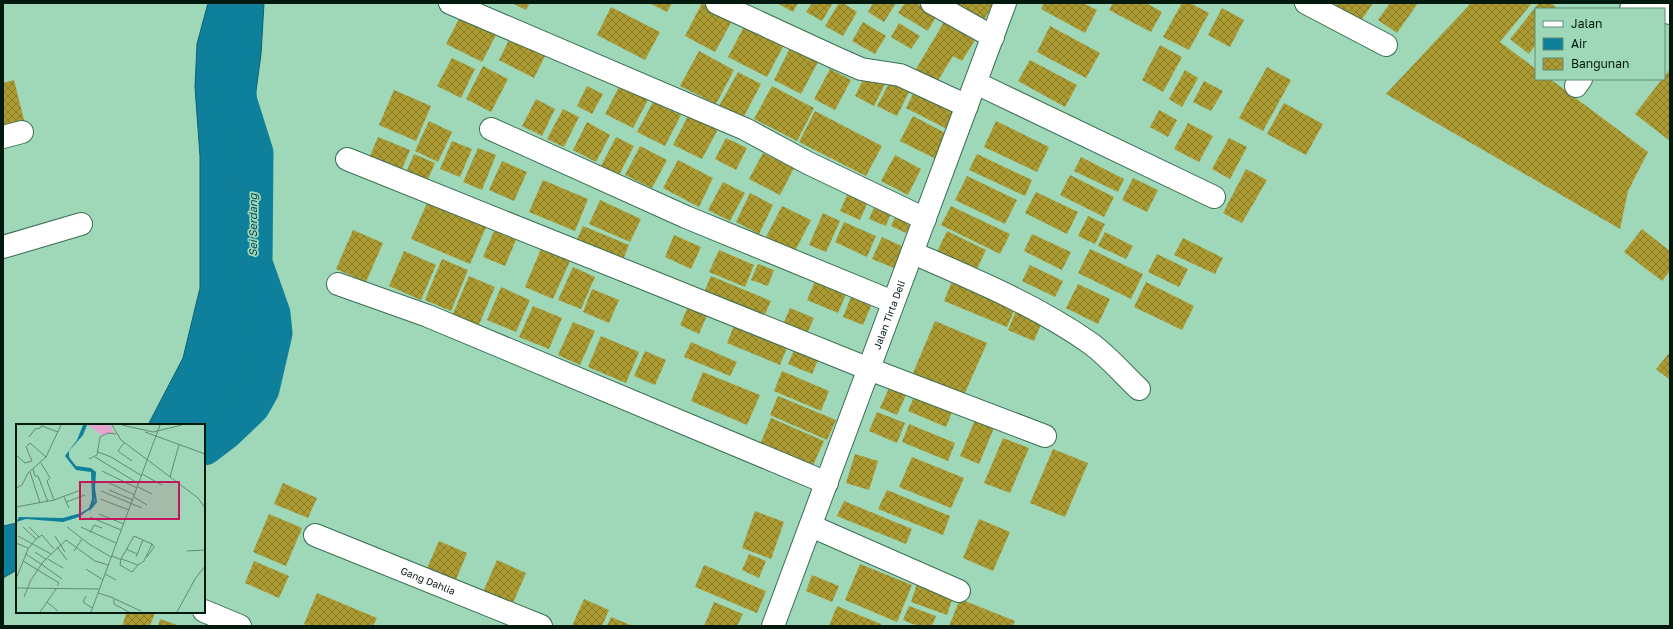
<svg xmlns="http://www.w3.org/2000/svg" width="1673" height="629" font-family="'Golos Text',sans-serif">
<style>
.water{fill:#0f809b;stroke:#0b6171}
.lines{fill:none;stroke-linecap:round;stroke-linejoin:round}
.river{stroke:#0f809b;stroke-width:39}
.building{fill:url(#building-cross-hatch)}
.minor-casing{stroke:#396f53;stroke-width:24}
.minor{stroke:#fff;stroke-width:22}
.labels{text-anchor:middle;stroke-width:3.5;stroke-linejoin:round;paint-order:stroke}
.street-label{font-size:10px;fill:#03190e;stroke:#9fd8b8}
.water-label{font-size:11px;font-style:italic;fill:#094453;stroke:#9fd8b8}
.inset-river{fill:none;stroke:#0f809b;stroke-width:2}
.inset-road{fill:none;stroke:#618c74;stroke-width:1}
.view{fill:#c2185b;fill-opacity:0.15;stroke:#c2185b;stroke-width:2}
.inset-edge{fill:none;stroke:#03190e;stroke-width:2}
</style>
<defs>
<pattern id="building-cross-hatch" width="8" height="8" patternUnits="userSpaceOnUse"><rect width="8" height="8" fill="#ac9a33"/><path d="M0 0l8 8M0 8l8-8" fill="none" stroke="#8a7d2a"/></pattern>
</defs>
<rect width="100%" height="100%" fill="#9fd8b8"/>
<g class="water">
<polygon points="208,3 264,3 261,54 251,128 234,185 268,263 261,340 231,411 204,442 204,425 148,425 183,358 200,288 200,156 195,87 197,44"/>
<polygon points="17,523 17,570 3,578 3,526"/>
</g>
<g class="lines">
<polyline class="river" points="204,446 225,430 251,405 260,389 273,333 271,314 253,263 254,153 238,102 228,28 227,3"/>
</g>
<g class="building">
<polygon points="512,3 530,3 526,10"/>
<polygon points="649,3 672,3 667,12"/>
<polygon points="702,3 733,19 715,52 685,36"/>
<polygon points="777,3 798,3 793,12"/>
<polygon points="812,3 833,3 822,21 806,12"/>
<polygon points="839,3 843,3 857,12 843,36 825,26"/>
<polygon points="873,3 896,3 884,22 868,12"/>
<polygon points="905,3 916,3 937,15 928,31 898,13"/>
<polygon points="957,3 994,3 979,28 952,12"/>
<polygon points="1044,3 1083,3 1097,10 1085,33 1041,9"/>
<polygon points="1113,3 1146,3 1162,12 1151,32 1109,10"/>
<polygon points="1182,3 1190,3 1209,13 1189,50 1163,37"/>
<polygon points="1337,3 1373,3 1358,25 1333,9"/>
<polygon points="1390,3 1418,3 1397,33 1378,20"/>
<polygon points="1471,3 1532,3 1500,42 1536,69 1536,79 1550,79 1648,152 1628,191 1620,229 1386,94"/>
<polygon points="1539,3 1551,3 1558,9 1536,9 1536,44 1529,54 1510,39"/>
<polygon points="611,7 660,32 645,60 597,35"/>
<polygon points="1222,8 1244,20 1230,47 1208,35"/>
<polygon points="460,17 496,35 482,62 446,44"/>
<polygon points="947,17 978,35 962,61 953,56 937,82 916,69"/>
<polygon points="863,22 886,36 875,54 852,41"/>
<polygon points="746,23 785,43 767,77 728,57"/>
<polygon points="899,23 920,36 911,49 891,37"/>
<polygon points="1050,26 1100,53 1086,78 1037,52"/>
<polygon points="513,32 548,50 534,78 499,60"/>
<polygon points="1160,45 1182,57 1163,92 1142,80"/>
<polygon points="791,46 819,60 801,94 774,80"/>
<polygon points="699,51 734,70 716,104 680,86"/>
<polygon points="452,58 475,69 461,98 437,86"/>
<polygon points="1030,60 1077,85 1065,107 1018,81"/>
<polygon points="483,66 508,79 491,112 466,99"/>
<polygon points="1267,67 1291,80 1263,131 1239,118"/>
<polygon points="830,69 851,80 835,110 814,99"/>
<polygon points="1670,69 1670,141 1635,114 1662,79 1664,79 1664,77"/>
<polygon points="1185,70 1198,78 1182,107 1169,99"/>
<polygon points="738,72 761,84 743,118 719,106"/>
<polygon points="867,72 886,82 874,106 855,96"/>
<polygon points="892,78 911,88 897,116 877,106"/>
<polygon points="14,80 25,124 3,129 3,83"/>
<polygon points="1204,81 1223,91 1211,111 1193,102"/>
<polygon points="621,83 649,98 633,128 605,114"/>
<polygon points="587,86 603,94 592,114 577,106"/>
<polygon points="772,86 814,108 797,141 754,119"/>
<polygon points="917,86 958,108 947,129 906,108"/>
<polygon points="394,90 431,106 416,141 379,125"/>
<polygon points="536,99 555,109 542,136 522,126"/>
<polygon points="653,102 681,115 665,146 637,132"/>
<polygon points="1284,103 1323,124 1306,155 1267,134"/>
<polygon points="563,109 579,117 564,147 547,139"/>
<polygon points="1159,110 1177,120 1168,137 1150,127"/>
<polygon points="815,111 882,146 866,176 799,142"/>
<polygon points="689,114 718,129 702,159 673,145"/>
<polygon points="913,116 953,137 940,161 900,141"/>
<polygon points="429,121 452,132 438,162 415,151"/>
<polygon points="996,121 1049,147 1037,172 984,147"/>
<polygon points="587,122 610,135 596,162 573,150"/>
<polygon points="1188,123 1213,136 1199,162 1174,149"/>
<polygon points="378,137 410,150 399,176 367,163"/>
<polygon points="616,137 634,146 619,175 601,166"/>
<polygon points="726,138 747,148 736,170 715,159"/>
<polygon points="1229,138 1247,147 1230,179 1212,169"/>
<polygon points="452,141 472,149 460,177 440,169"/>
<polygon points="640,146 667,160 652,188 625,175"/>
<polygon points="478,148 496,155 482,190 463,182"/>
<polygon points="763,153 794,168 780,195 749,179"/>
<polygon points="414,154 435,163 425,186 404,177"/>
<polygon points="977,154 1032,180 1025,196 969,170"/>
<polygon points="895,155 921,169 908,195 881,181"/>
<polygon points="1081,157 1124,179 1118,192 1074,171"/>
<polygon points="678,160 713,178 699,207 663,188"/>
<polygon points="502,161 527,172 514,201 489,190"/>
<polygon points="1246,169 1267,180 1242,223 1223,213"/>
<polygon points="1070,175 1114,197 1104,217 1060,195"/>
<polygon points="967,176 1017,200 1005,224 955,200"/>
<polygon points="1133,178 1158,190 1147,212 1122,200"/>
<polygon points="543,180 588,199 575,231 529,212"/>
<polygon points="723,182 745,193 730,221 708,210"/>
<polygon points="850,188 870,197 860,220 840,211"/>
<polygon points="1036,192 1078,212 1067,234 1025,213"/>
<polygon points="750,193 773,205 759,234 736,222"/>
<polygon points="600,200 641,219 630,242 589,224"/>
<polygon points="428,201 487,225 470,264 411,239"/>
<polygon points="876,203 892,211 886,226 869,219"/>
<polygon points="782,206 811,220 794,253 765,239"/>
<polygon points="951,206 1010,234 1000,254 941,225"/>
<polygon points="898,210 913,217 906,233 891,226"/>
<polygon points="823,213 840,221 826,252 809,245"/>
<polygon points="1088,216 1105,224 1095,244 1078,236"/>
<polygon points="844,222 876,236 867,257 835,242"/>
<polygon points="583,226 629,245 620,267 573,248"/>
<polygon points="1642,229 1670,251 1670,271 1662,281 1624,252"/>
<polygon points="353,230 383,243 366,282 336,269"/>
<polygon points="494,231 516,240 505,266 483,257"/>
<polygon points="947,231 986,250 976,271 937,252"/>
<polygon points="1105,232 1133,246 1126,259 1098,246"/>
<polygon points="1032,234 1071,252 1062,270 1024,251"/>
<polygon points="674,235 701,247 691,269 665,257"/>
<polygon points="882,237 908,249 899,270 872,259"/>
<polygon points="1183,238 1223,258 1215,274 1174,255"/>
<polygon points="541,249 570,261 553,299 525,287"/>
<polygon points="1090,249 1143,274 1131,299 1078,273"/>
<polygon points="719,250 754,265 745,287 709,272"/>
<polygon points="404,251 436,265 421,300 389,286"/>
<polygon points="1157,254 1188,269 1179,287 1148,272"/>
<polygon points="442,259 468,270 451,311 425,300"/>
<polygon points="758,264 774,270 768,286 751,280"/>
<polygon points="1030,265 1063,281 1055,297 1022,281"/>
<polygon points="573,267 595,277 581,309 558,300"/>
<polygon points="469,276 495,287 478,327 452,316"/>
<polygon points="711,276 771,301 761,323 702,297"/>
<polygon points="816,279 847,292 838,313 807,300"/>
<polygon points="953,279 1016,306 1007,327 944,301"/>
<polygon points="1146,282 1194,306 1182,330 1134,307"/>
<polygon points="1078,284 1110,299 1098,324 1066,308"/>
<polygon points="501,287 530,300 516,332 487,320"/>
<polygon points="592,289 619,300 609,323 583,312"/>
<polygon points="851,297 871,306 863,325 843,317"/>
<polygon points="689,305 708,313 699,334 680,325"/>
<polygon points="533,306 562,318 549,349 519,337"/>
<polygon points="790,308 814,318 806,336 782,327"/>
<polygon points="1016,311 1042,322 1034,341 1008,330"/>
<polygon points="935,321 987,343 964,395 913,373"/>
<polygon points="573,322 595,331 580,365 558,355"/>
<polygon points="735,323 788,345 780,365 727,343"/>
<polygon points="601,336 639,352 626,383 588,367"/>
<polygon points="691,342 737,362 730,376 684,357"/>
<polygon points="795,348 819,358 812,374 788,364"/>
<polygon points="645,351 666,360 655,385 634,376"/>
<polygon points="1670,352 1670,380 1656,369"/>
<polygon points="782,371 829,391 821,411 774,391"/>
<polygon points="703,372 760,395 747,425 691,401"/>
<polygon points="889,388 906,395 897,415 880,408"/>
<polygon points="916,392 954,407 946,427 908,411"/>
<polygon points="778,396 836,420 827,440 770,415"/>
<polygon points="877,412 905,423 897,443 869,431"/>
<polygon points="771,418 824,441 810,472 758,449"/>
<polygon points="975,420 994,428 979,464 960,456"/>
<polygon points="909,424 955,443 948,461 902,442"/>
<polygon points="1003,438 1029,448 1010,493 984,483"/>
<polygon points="1053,449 1088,463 1065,517 1030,503"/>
<polygon points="855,454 878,461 869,490 846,483"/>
<polygon points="912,457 964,478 951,508 899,487"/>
<polygon points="283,483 317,498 308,518 274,504"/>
<polygon points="887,490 950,516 943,535 878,509"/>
<polygon points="844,501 912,529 906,544 837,516"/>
<polygon points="755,511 784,522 771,559 742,548"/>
<polygon points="269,514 302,528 286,566 253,552"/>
<polygon points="979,519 1010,532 993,571 963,558"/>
<polygon points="439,541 467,553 453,587 424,575"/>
<polygon points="749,554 766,561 759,578 742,570"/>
<polygon points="497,560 526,573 512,605 483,592"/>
<polygon points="254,561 289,576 279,598 245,583"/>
<polygon points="860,564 912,585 897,622 845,600"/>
<polygon points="704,565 766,591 757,613 695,587"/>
<polygon points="812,575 839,586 832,602 806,591"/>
<polygon points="918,581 954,594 947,615 911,602"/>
<polygon points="317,593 377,618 373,626 308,626 304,624"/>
<polygon points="584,599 609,610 602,626 572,626"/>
<polygon points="960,599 1015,621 1013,626 949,626"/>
<polygon points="714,602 743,614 737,626 704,626"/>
<polygon points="837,606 881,624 880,626 829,626"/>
<polygon points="909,606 936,616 932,626 918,626 903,620"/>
<polygon points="127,612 152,612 155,613 150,626 122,626"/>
<polygon points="611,617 633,626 607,626"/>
<polygon points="160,619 180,626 158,626"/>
</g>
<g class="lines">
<g class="minor-casing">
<g id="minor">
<polyline points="450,3 745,129 808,163 925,219"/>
<polyline points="717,3 836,58 861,69 900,75 967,106"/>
<polyline points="932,3 993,37"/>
<polyline points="1306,3 1386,45"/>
<polyline points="1656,3 1670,13"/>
<polyline points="1631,9 1636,3"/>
<polyline points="976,83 1214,197"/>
<polyline points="1576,86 1581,79"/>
<polyline points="491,129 686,217 893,302"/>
<polyline points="3,137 22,132"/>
<polyline points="347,159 869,369 1045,436"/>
<polyline points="3,247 81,224"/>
<path d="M 913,253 C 973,279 1036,305 1090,343 C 1108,356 1123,374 1139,389"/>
<polyline points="338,284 428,316 827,483"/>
<polyline points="811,526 959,591"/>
<path id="s1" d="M 315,535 L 541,626"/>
<polyline points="204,611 240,626"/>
<path id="s2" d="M 773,626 L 1005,3"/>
</g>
</g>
<use href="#minor" class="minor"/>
</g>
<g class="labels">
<g class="street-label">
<text dy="4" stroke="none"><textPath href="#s2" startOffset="332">Jalan Tirta Deli</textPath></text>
<text dy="4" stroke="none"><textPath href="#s1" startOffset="122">Gang Dahlia</textPath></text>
</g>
<g class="water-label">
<text transform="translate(253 225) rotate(-90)" y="4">Sei Serdang</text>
</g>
</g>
<g transform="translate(16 424)">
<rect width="189" height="189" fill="#9fd8b8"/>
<path d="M 72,1 L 94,1 L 98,9 L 86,11 Z" fill="#e6a3cf"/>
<path d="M 67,1 L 71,1 L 67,11 L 53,27 L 53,33 L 60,42 L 75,44 L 80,48 L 78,82 L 63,93 L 47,98 L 10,95 L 0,98 L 3,93 L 47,94 L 65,89 L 73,84 L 76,75 L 75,48 L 60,46 L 49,32 L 61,16 Z" fill="#0f809b"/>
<path class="inset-river" d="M 73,86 L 80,78 L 78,64"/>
<path class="inset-road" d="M 96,1 L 105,16 L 182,74 L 189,84M 106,1 L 137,8 L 166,1M 26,2 L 42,8M 129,8 L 189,30M 13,13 L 19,5 L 24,4 L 26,1M 108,19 L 102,27 L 116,37M 82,28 L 95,33 L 126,52M 0,31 L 9,39 L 16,37 L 10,23 L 14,19 L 30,33M 79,33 L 123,60M 73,35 L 81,31 L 84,13 L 92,9 L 100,10M 17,45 L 19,52 L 22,52 L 32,78M 86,47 L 121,64M 14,48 L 24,79M 126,50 L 146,61M 154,53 L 163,21M 91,58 L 119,71M 122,63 L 136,70M 0,64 L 6,61 L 12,49 L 30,33 L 45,1M 93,66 L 117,76M 85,67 L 126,84M 48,73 L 53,84M 118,73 L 131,81M 84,75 L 113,86M 38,76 L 65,66M 50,78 L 69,71M 0,83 L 38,76 L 31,57 L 34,54 L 25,39M 83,90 L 108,100M 74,93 L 105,106M 7,103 L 20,115M 13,103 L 23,113M 51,103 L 73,120 L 95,133M 65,103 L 100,119M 74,109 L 78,101 L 86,104M 2,112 L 35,130M 39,112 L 49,128M 0,119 L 12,124M 41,123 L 51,136M 110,125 L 121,130M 58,127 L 66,115M 171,127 L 189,126M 19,128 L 31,136M 10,130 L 25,140M 96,132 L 103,135 L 105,135 L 111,137 L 122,141 L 128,137 L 136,120 L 118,112 L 105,135 L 104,141 L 116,148 L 122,141M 120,133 L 127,116M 131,133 L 138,123 L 136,120M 32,135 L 47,144M 7,137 L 43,159 L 41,162M 25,140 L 46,155M 70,145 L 87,156M 89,150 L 100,156M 0,155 L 12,125 L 20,115 L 26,111 L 38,125M 0,164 L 83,165M 82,169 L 98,174 L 98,180 L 113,188M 70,172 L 67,178 L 76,184M 8,173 L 15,156 L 27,138 L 50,116 L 79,137 L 92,141M 99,175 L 125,187M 31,178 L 42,187M 24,188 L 40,165M 75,188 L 144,1M 161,188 L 179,155 L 189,142"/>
<path class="view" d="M 64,58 L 163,58 L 163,95 L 64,95 Z"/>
<rect width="189" height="189" class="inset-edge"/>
</g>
<rect width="1673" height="629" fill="none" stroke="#03190e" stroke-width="8"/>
<rect x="1535" y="8" width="130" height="72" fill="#9fd8b8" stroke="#618c74"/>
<rect x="1543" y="21" width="20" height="6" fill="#ffffff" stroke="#618c74"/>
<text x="1571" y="28" font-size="12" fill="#03190e">Jalan</text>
<rect x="1543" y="38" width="20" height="12" fill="#0f809b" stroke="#618c74"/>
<text x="1571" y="48" font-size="12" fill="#03190e">Air</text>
<rect x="1543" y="58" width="20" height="12" fill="url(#building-cross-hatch)" stroke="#618c74"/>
<text x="1571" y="68" font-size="12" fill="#03190e">Bangunan</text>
</svg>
